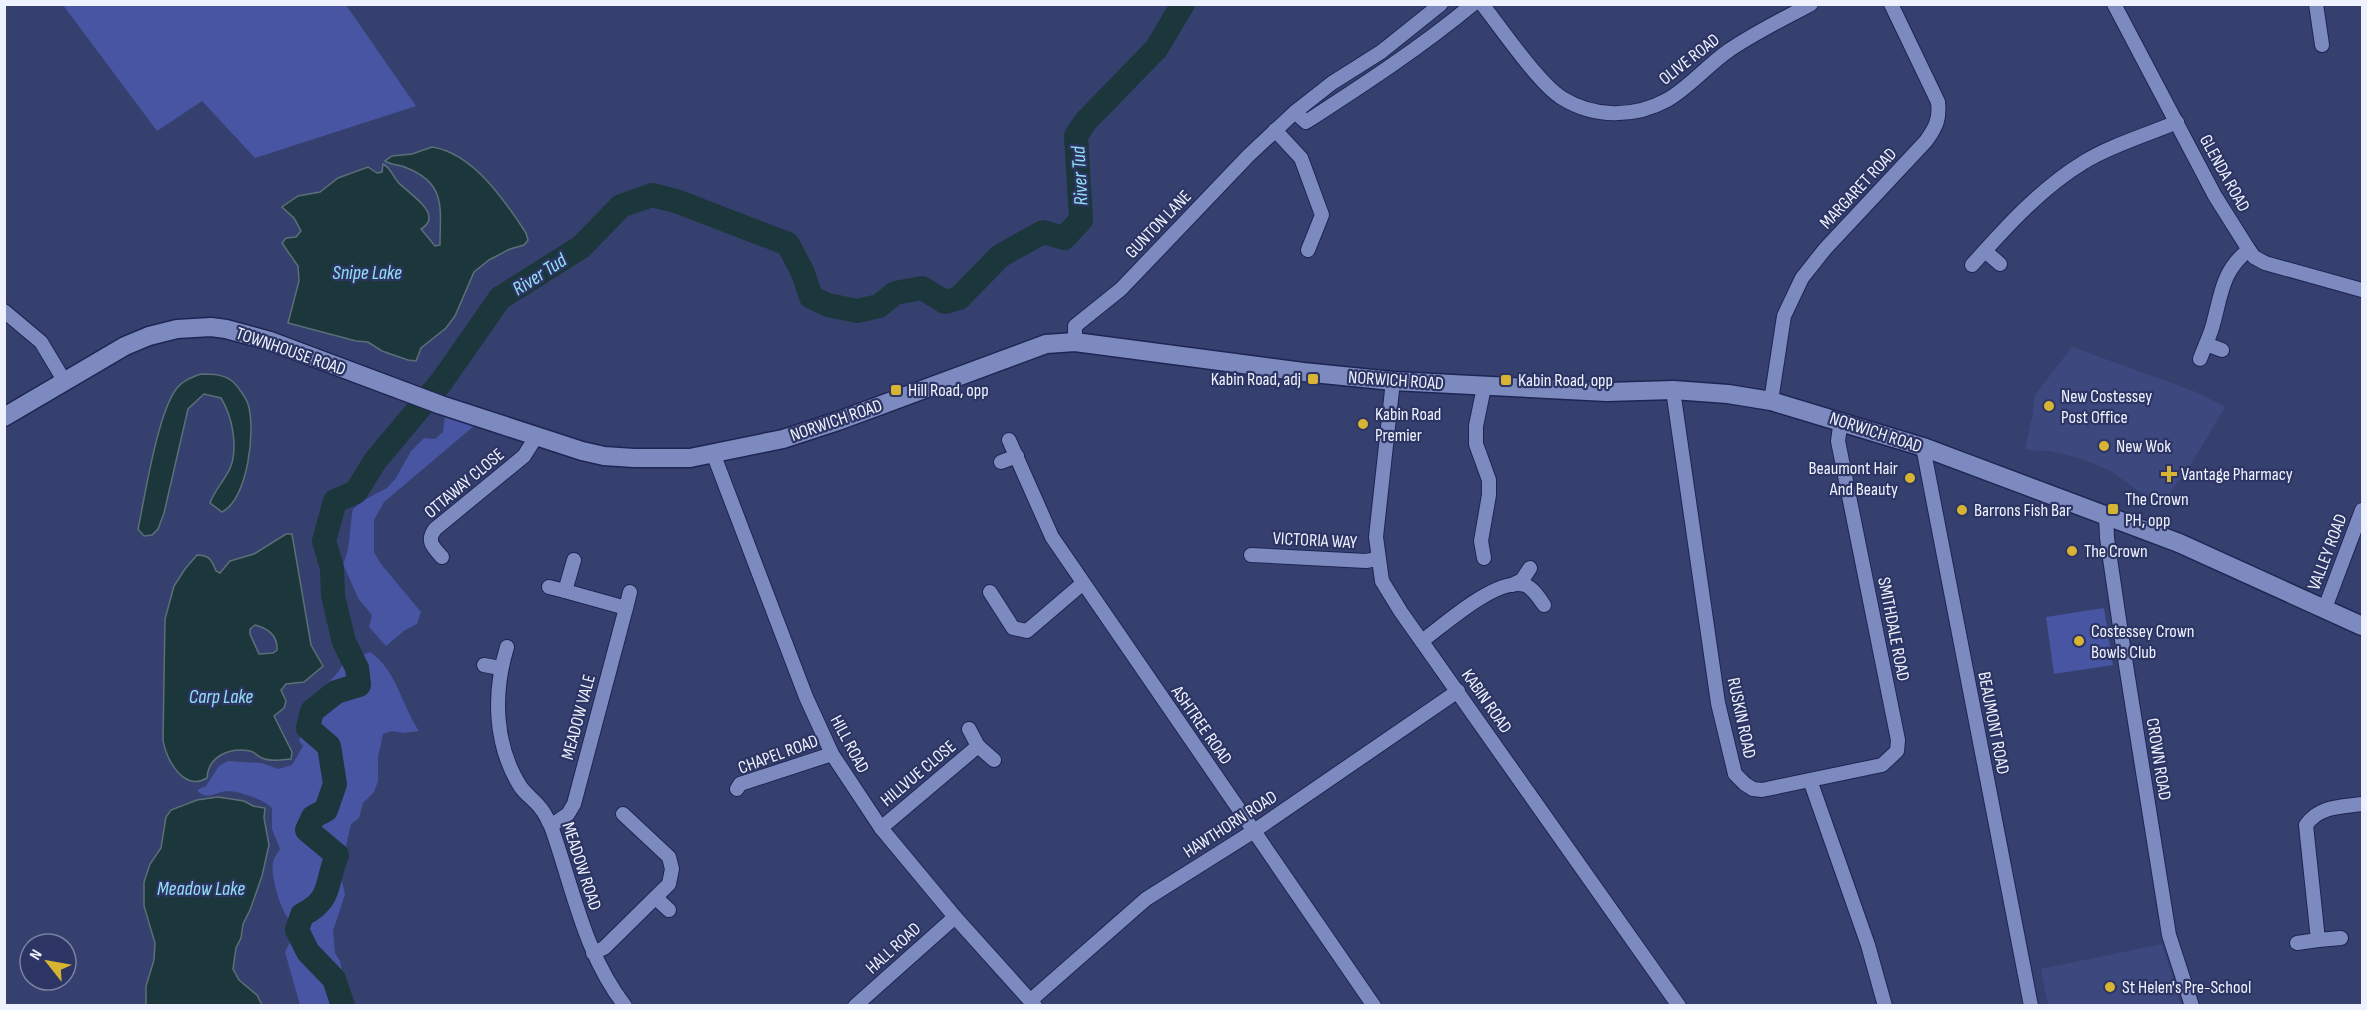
<svg xmlns="http://www.w3.org/2000/svg" width="2367" height="1010" font-family="'Sofia Sans Condensed',sans-serif">
<style>
.built{fill:#3d487f}
.green{fill:#4755a2}
.water{fill:#1c373c;stroke:#5b6f76;stroke-width:1.5;fill-rule:evenodd}
.lines{fill:none;stroke-linecap:round;stroke-linejoin:round}
.river{stroke:#1c373c;stroke-width:24}
.minor-casing{stroke:#1e2552;stroke-width:16}
.tertiary-casing{stroke:#1e2552;stroke-width:21}
.minor{stroke:#7d8abf;stroke-width:14}
.tertiary{stroke:#7d8abf;stroke-width:18}
.poi-dot{fill:#d7b434;stroke:#2c3563;stroke-width:2}
.labels{text-anchor:middle;stroke-width:4.5;stroke-linejoin:round;paint-order:stroke}
.street-label{font-size:18px;fill:#eef2fe;stroke:#2c3563}
.poi-label{font-size:18px;fill:#eef2fe;stroke:#2c3563;text-anchor:start}
.water-label{font-size:20px;font-style:italic;fill:#92e0f1;stroke:#2c3563}
</style>
<rect width="100%" height="100%" fill="#36406f"/>
<g class="built">
<polygon points="2072,347 2196,392 2225,407 2191,464 2160,506 2109,470 2080,458 2050,451 2025,450 2033,413 2035,395"/>
<polygon points="2162,944 2181,1005 2048,1005 2041,969"/>
</g>
<g class="green">
<polygon points="63,5 346,5 416,106 255,158 202,101 157,131"/>
<path d="M 445,416 L 474,426 L 384,502 L 374,520 L 374,552 L 381,564 L 421,612 L 417,624 L 405,630 L 386,646 L 369,627 L 372,615 L 358,598 L 343,564 C 351,547 349,528 353,509 L 364,500 L 387,488 L 396,478 L 411,451 L 424,438 L 435,439 L 443,432 Z"/>
<polygon points="2104,608 2113,665 2054,674 2046,617"/>
<path d="M 370,652 C 396,669 402,706 419,731 L 403,733 L 392,731 L 383,734 L 378,757 L 378,781 L 374,792 L 363,803 L 359,818 L 351,824 L 343,859 L 342,881 L 345,894 L 333,931 L 335,953 L 340,961 L 343,976 L 338,1005 L 300,1005 L 285,952 L 290,942 L 291,922 C 281,913 270,875 273,862 C 274,857 278,853 280,849 L 272,829 L 272,808 C 265,800 238,791 228,791 C 216,791 208,802 197,790 L 206,786 L 219,766 L 228,761 L 262,763 L 278,769 L 292,765 L 303,746 L 299,741 L 302,730 L 299,725 L 300,719 C 315,707 318,697 328,683 C 334,676 340,672 343,663 Z"/>
</g>
<g class="water">
<path d="M 432,147 C 473,153 505,201 526,233 L 528,240 L 524,245 L 510,249 L 489,260 L 474,272 L 455,316 L 446,328 L 421,348 L 416,361 L 408,360 L 382,351 L 368,342 L 356,341 L 288,323 L 299,281 L 298,266 L 282,243 L 286,238 L 296,237 L 301,231 L 294,218 L 282,207 L 298,196 L 320,192 L 338,178 L 368,167 L 377,173 L 382,172 L 383,164 C 392,169 391,174 398,182 C 406,192 446,214 421,229 L 435,246 L 440,245 C 440,209 447,184 407,168 C 399,164 393,166 385,161 L 392,156 L 412,154 Z"/>
<path d="M 201,374 C 212,374 223,374 232,381 C 237,385 246,398 248,404 C 256,430 248,499 222,512 L 210,503 C 215,489 226,479 231,466 C 238,445 232,416 221,398 L 204,394 L 188,409 L 164,513 L 158,529 L 152,535 L 144,536 L 138,529 C 145,496 158,411 177,388 C 184,380 192,377 201,374 Z"/>
<path d="M 286,534 L 292,534 L 311,645 L 323,666 L 304,682 L 286,684 L 281,690 L 286,701 L 284,708 L 274,716 L 292,752 L 291,759 C 282,760 270,762 262,758 C 257,756 255,752 250,751 C 230,747 208,756 207,778 C 184,792 166,760 163,740 L 165,619 L 174,586 L 185,569 L 197,555 C 209,555 212,560 216,571 L 220,573 L 230,561 L 254,554 ZM 255,625 C 268,628 278,636 277,650 L 273,653 L 259,654 L 250,634 L 250,629 Z"/>
<polygon points="218,797 244,801 253,806 265,808 264,818 269,845 262,876 250,910 243,924 241,938 236,948 233,969 239,980 257,995 262,1005 146,1005 146,986 154,960 155,943 144,906 144,882 150,864 161,848 166,817 171,810 197,800"/>
</g>
<g class="lines">
<path class="river" d="M 343,1006 L 334,979 L 308,952 L 297,930 L 302,915 C 333,899 325,884 337,855 L 307,830 L 313,817 L 326,810 L 335,784 L 329,746 L 308,728 L 312,711 L 336,692 L 359,685 L 357,668 L 344,642 L 333,596 L 332,568 L 324,541 L 335,501 L 356,492 L 375,461 L 442,381 L 500,298 L 581,247 L 621,206 L 652,195 L 676,201 L 788,244 L 803,273 L 811,297 L 828,305 L 857,311 L 879,306 L 895,293 L 922,288 L 945,302 L 959,298 L 1000,256 L 1043,232 L 1064,238 L 1081,220 L 1076,136 L 1085,122 L 1156,49 L 1183,4"/>
<g class="minor-casing">
<g id="minor">
<path d="M 1482,4 C 1501,28 1539,84 1562,98 C 1594,118 1634,118 1667,100 C 1687,89 1708,65 1728,51 C 1754,33 1783,19 1811,4"/>
<polyline points="2114,4 2215,196 2249,250 2254,257 2265,263 2362,290"/>
<polyline points="2316,4 2322,45"/>
<path d="M 1295,112 L 1306,122 C 1363,85 1420,48 1473,4"/>
<polyline points="1275,130 1301,158 1322,215 1308,250"/>
<polyline points="1985,251 2000,264"/>
<path d="M 1972,265 C 2005,228 2041,188 2084,162 C 2109,146 2149,134 2177,122"/>
<polyline points="4,311 41,342 65,382"/>
<polyline points="1075,342 1075,326 1121,289 1249,155 1295,112 1332,83 1381,52 1441,4"/>
<polyline points="2206,344 2222,350"/>
<path d="M 2200,359 C 2204,348 2209,338 2212,328 C 2221,298 2221,270 2249,250"/>
<polyline points="1393,381 1376,537 1382,581 1401,612 1679,1006"/>
<polyline points="1673,390 1718,703 1735,774 1745,784 1753,789 1762,790 1882,765 1897,751 1898,740 1838,441 1841,420"/>
<path d="M 1771,401 L 1784,316 L 1802,278 L 1825,249 L 1926,141 C 1936,127 1940,119 1938,102 L 1891,4"/>
<polyline points="1009,440 1052,537 1374,1006"/>
<polyline points="1923,447 2031,1006"/>
<polyline points="713,453 806,697 832,754 881,828 955,917 1035,1006"/>
<polyline points="1001,462 1017,456"/>
<polyline points="2106,515 2107,538 2122,640 2169,935 2192,1006"/>
<polyline points="1251,555 1366,561 1377,559"/>
<path d="M 442,557 C 433,547 426,541 435,529 L 524,456 L 536,437"/>
<polyline points="1484,558 1481,541 1489,495 1489,480 1476,444 1476,426 1484,387"/>
<polyline points="1512,585 1522,580 1530,568"/>
<polyline points="549,587 565,591"/>
<polyline points="990,592 1013,628 1027,631 1082,584"/>
<polyline points="626,608 630,592"/>
<polyline points="2325,608 2362,510"/>
<path d="M 1422,641 C 1444,625 1496,577 1525,585 C 1533,588 1539,598 1544,605"/>
<path d="M 507,647 C 493,693 494,744 520,786 C 526,795 536,801 542,810 C 546,815 548,821 551,826 C 573,888 584,953 625,1006"/>
<polyline points="484,665 500,668"/>
<polyline points="978,746 994,760"/>
<polyline points="1810,780 1868,945 1885,1006"/>
<polyline points="737,789 740,784 832,754"/>
<polyline points="551,826 568,814 574,804 626,608 565,591 574,560"/>
<polyline points="881,828 978,746 969,729"/>
<polyline points="656,898 669,910"/>
<path d="M 2341,938 L 2318,940 L 2306,825 C 2319,806 2341,807 2362,804"/>
<polyline points="2297,943 2318,940"/>
<polyline points="593,953 604,948 669,884 672,869 669,857 623,814"/>
<polyline points="1031,1000 1146,899 1254,831 1458,691"/>
<polyline points="855,1006 955,917"/>
</g>
</g>
<g class="tertiary-casing">
<polyline id="tertiary" points="4,417 125,346 149,336 177,329 211,327 226,329 270,341 441,405 582,451 604,456 634,458 690,458 783,439 838,421 1046,344 1075,342 1303,372 1393,381 1607,392 1673,390 1728,394 1771,401 1923,447 2179,543 2362,626"/>
</g>
<use href="#minor" class="minor"/>
<use href="#tertiary" class="tertiary"/>
</g>
<g class="poi-dot">
<rect x="1307" y="373" width="12" height="12" rx="3"/>
<rect x="1500" y="374" width="12" height="12" rx="3"/>
<rect x="890" y="384" width="12" height="12" rx="3"/>
<circle cx="2049" cy="406" r="6"/>
<circle cx="1363" cy="424" r="6"/>
<circle cx="2104" cy="446" r="6"/>
<path d="M2166 465h6v6h6v6h-6v6h-6v-6h-6v-6h6z"/>
<circle cx="1910" cy="478" r="6"/>
<rect x="2107" y="503" width="12" height="12" rx="3"/>
<circle cx="1962" cy="510" r="6"/>
<circle cx="2072" cy="551" r="6"/>
<circle cx="2079" cy="641" r="6"/>
<circle cx="2110" cy="987" r="6"/>
</g>
<g class="labels">
<g class="street-label">
<text transform="translate(1689 59) rotate(-38)" y="6">OLIVE ROAD</text>
<text transform="translate(2225 173) rotate(61)" y="6">GLENDA ROAD</text>
<text transform="translate(1858 188) rotate(-47)" y="6">MARGARET ROAD</text>
<text transform="translate(1158 224) rotate(-46)" y="6">GUNTON LANE</text>
<text transform="translate(291 351) rotate(19)" y="6">TOWNHOUSE ROAD</text>
<text transform="translate(1396 380) rotate(4)" y="6">NORWICH ROAD</text>
<text transform="translate(836 420) rotate(-19)" y="6">NORWICH ROAD</text>
<text transform="translate(1876 432) rotate(18)" y="6">NORWICH ROAD</text>
<text transform="translate(464 483) rotate(-40)" y="6">OTTAWAY CLOSE</text>
<text transform="translate(1315 540) rotate(3)" y="6">VICTORIA WAY</text>
<text transform="translate(2327 552) rotate(-69)" y="6">VALLEY ROAD</text>
<text transform="translate(1894 629) rotate(79)" y="6">SMITHDALE ROAD</text>
<text transform="translate(1487 701) rotate(55)" y="6">KABIN ROAD</text>
<text transform="translate(578 717) rotate(-75)" y="6">MEADOW VALE</text>
<text transform="translate(1742 718) rotate(78)" y="6">RUSKIN ROAD</text>
<text transform="translate(1994 723) rotate(79)" y="6">BEAUMONT ROAD</text>
<text transform="translate(1202 725) rotate(55)" y="6">ASHTREE ROAD</text>
<text transform="translate(850 744) rotate(62)" y="6">HILL ROAD</text>
<text transform="translate(778 754) rotate(-20)" y="6">CHAPEL ROAD</text>
<text transform="translate(2159 759) rotate(81)" y="6">CROWN ROAD</text>
<text transform="translate(918 773) rotate(-40)" y="6">HILLVUE CLOSE</text>
<text transform="translate(1230 824) rotate(-33)" y="6">HAWTHORN ROAD</text>
<text transform="translate(582 866) rotate(72)" y="6">MEADOW ROAD</text>
<text transform="translate(893 948) rotate(-42)" y="6">HALL ROAD</text>
</g>
<g class="poi-label">
<text x="1301" y="385" text-anchor="end">Kabin Road, adj</text>
<text x="1518" y="386">Kabin Road, opp</text>
<text x="908" y="396">Hill Road, opp</text>
<text x="2061" y="402">New Costessey<tspan x="2061" dy="21">Post Office</tspan></text>
<text x="1375" y="420">Kabin Road<tspan x="1375" dy="21">Premier</tspan></text>
<text x="2116" y="452">New Wok</text>
<text x="1898" y="474" text-anchor="end">Beaumont Hair<tspan x="1898" dy="21">And Beauty</tspan></text>
<text x="2181" y="480">Vantage Pharmacy</text>
<text x="2125" y="505">The Crown<tspan x="2125" dy="21">PH, opp</tspan></text>
<text x="1974" y="516">Barrons Fish Bar</text>
<text x="2084" y="557">The Crown</text>
<text x="2091" y="637">Costessey Crown<tspan x="2091" dy="21">Bowls Club</tspan></text>
<text x="2122" y="993">St Helen's Pre-School</text>
</g>
<g class="water-label">
<text transform="translate(1079 176) rotate(-93)" y="7">River Tud</text>
<text x="367" y="279">Snipe Lake</text>
<text transform="translate(539 274) rotate(-33)" y="7">River Tud</text>
<text x="221" y="703">Carp Lake</text>
<text x="201" y="895">Meadow Lake</text>
</g>
</g>
<rect width="2367" height="1010" fill="none" stroke="#eef2fe" stroke-width="12"/>
<g transform="translate(48 962) rotate(301)"><circle r="28" fill="#2c3563" stroke="#7a81a1" stroke-width="1.5"/>
<path d="M0-4.5L10 22L0 15L-10 22Z" fill="#d7b434"/>
<text y="-9" font-size="16" font-weight="bold" text-anchor="middle" fill="#eef2fe">N</text>
</g>
</svg>
